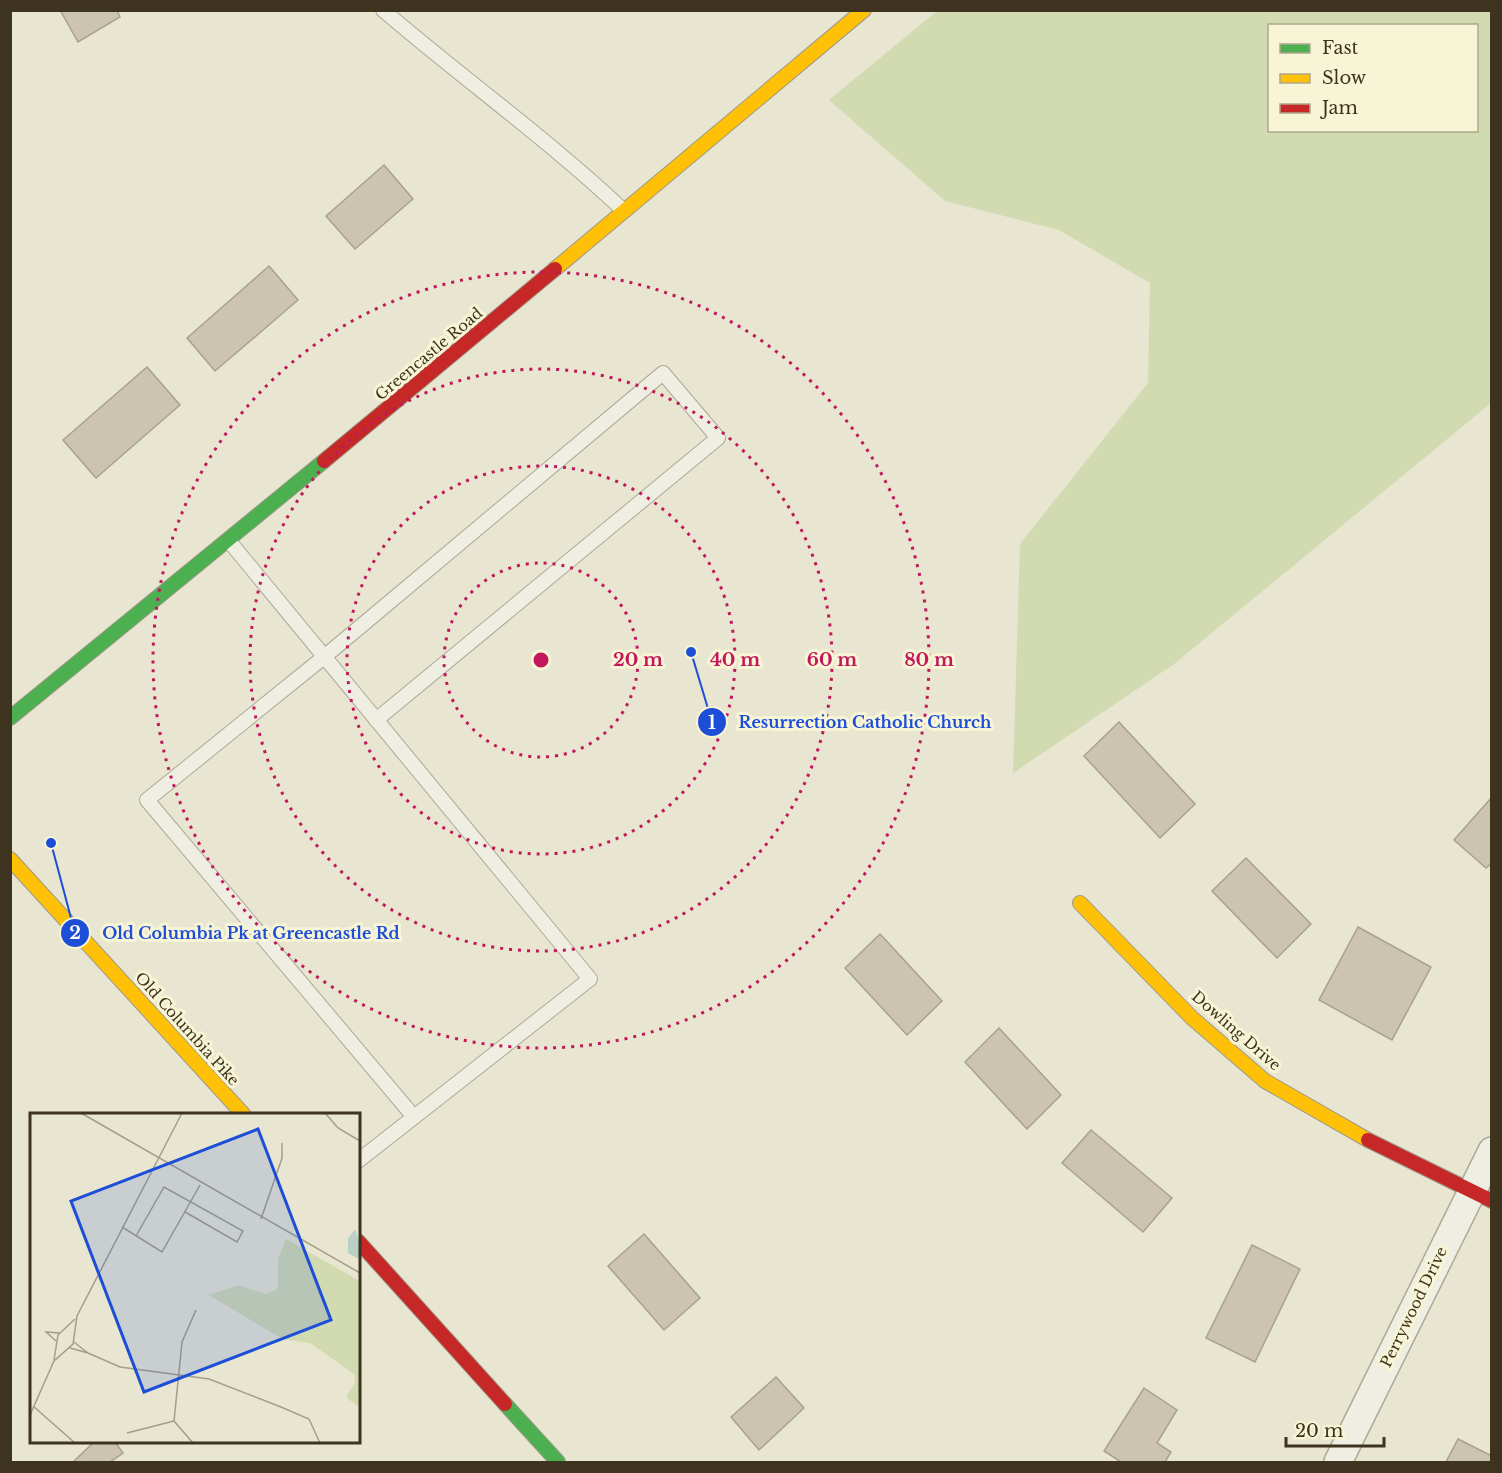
<svg xmlns="http://www.w3.org/2000/svg" width="1502" height="1473" font-family="'Libre Baskerville',serif">
<style>
.green{fill:#d2dab1;fill-rule:evenodd}
.building{fill:#ccc4b0;stroke:#a9a18e;stroke-width:1.5}
.lines{fill:none;stroke-linecap:round;stroke-linejoin:round}
.lane-casing{stroke:#ada998;stroke-width:16}
.street-casing{stroke:#ada998;stroke-width:30}
.fast-casing{stroke:#9d9988;stroke-width:16}
.slow-casing{stroke:#9d9988;stroke-width:16}
.jam-casing{stroke:#9d9988;stroke-width:16}
.lane{stroke:#efeee2;stroke-width:14}
.street{stroke:#efeee2;stroke-width:27}
.fast{stroke:#4caf50;stroke-width:14}
.slow{stroke:#ffc107;stroke-width:14}
.jam{stroke:#c62828;stroke-width:14}
.ring{fill:none;stroke:#c2185b;stroke-width:3;stroke-dasharray:3 6}
.labels{text-anchor:middle;stroke-width:6;stroke-linejoin:round;paint-order:stroke}
.street-label{font-size:15px;fill:#3e331e;stroke:#f8f5d6}
.inset-road{fill:none;stroke:#a49e89;stroke-width:1.5}
.view{fill:#1d4ed8;fill-opacity:0.15;stroke:#1d4ed8;stroke-width:3}
.inset-edge{fill:none;stroke:#3e331e;stroke-width:3}
.centre{fill:#c2185b;stroke:#f8f5d6;stroke-width:3}
.ring-label{font-size:18px;text-anchor:middle;font-weight:bold;fill:#c2185b;stroke:#f8f5d6;stroke-width:6;stroke-linejoin:round;paint-order:stroke}
.leader{fill:none;stroke:#1d4ed8;stroke-width:2}
.callout-dot{fill:#1d4ed8;stroke:#f8f5d6;stroke-width:2}
.mark-label{font-size:18px;text-anchor:middle;font-weight:bold;fill:#fff}
.callout-label{font-size:16px;text-anchor:middle;font-weight:bold;fill:#1d4ed8;stroke:#f8f5d6;stroke-width:6;stroke-linejoin:round;paint-order:stroke}
</style>
<rect width="100%" height="100%" fill="#e8e5d0"/>
<path class="green" d="M 937,11 L 1491,11 L 1491,403 L 1174,664 L 1013,773 L 1020,544 L 1148,383 L 1150,283 L 1059,230 L 945,201 L 829,100 ZM 1270,26 L 1476,26 L 1476,130 L 1270,130 Z"/>
<g class="building">
<polygon points="60,10 117,10 120,17 78,42"/>
<polygon points="384,165 413,199 355,249 326,216"/>
<polygon points="269,266 298,300 215,371 187,338"/>
<polygon points="147,367 180,405 96,478 63,440"/>
<polygon points="1119,722 1195,804 1160,838 1084,756"/>
<polygon points="1492,797 1492,863 1486,868 1454,840"/>
<polygon points="1246,858 1311,924 1277,958 1212,891"/>
<polygon points="1358,927 1431,967 1392,1040 1319,1000"/>
<polygon points="880,934 942,1001 907,1035 845,968"/>
<polygon points="999,1028 1061,1095 1027,1129 965,1062"/>
<polygon points="1091,1130 1172,1198 1143,1232 1062,1163"/>
<polygon points="644,1234 700,1298 664,1330 608,1266"/>
<polygon points="1252,1245 1300,1269 1255,1362 1206,1338"/>
<polygon points="776,1377 804,1408 759,1450 731,1417"/>
<polygon points="1144,1388 1177,1410 1157,1443 1171,1452 1165,1462 1121,1462 1104,1451"/>
<polygon points="1458,1439 1492,1456 1492,1462 1446,1462"/>
<polygon points="94,1442 115,1442 123,1453 110,1462 73,1462"/>
</g>
<g class="lines">
<g class="lane-casing">
<g id="lane">
<path d="M 383,10 C 462,78 548,139 624,211"/>
<polyline points="229,541 590,979 358,1161"/>
<polyline points="376,720 718,438 663,373 324,657 147,800 414,1117"/>
</g>
</g>
<g class="street-casing">
<polyline id="street" points="1338,1462 1492,1151"/>
</g>
<g class="fast-casing">
<g id="fast">
<polyline points="10,718 324,461"/>
<polyline points="505,1404 558,1462"/>
</g>
</g>
<g class="slow-casing">
<g id="slow">
<polyline points="555,269 864,10"/>
<polyline points="10,859 243,1114"/>
<polyline points="1080,903 1192,1018 1265,1081 1368,1140"/>
</g>
</g>
<g class="jam-casing">
<g id="jam">
<polyline points="324,461 555,269"/>
<polyline points="1368,1140 1492,1201"/>
<polyline points="358,1241 505,1404"/>
</g>
</g>
<use href="#lane" class="lane"/>
<use href="#street" class="street"/>
<use href="#fast" class="fast"/>
<use href="#slow" class="slow"/>
<use href="#jam" class="jam"/>
</g>
<g class="ring">
<circle cx="541" cy="660" r="97"/>
<circle cx="541" cy="660" r="194"/>
<circle cx="541" cy="660" r="291"/>
<circle cx="541" cy="660" r="388"/>
</g>
<g class="labels">
<g class="street-label">
<text transform="translate(429 354) rotate(-40)" y="5">Greencastle Road</text>
<text transform="translate(187 1029) rotate(48)" y="5">Old Columbia Pike</text>
<text transform="translate(1236 1031) rotate(41)" y="5">Dowling Drive</text>
<text transform="translate(1414 1307) rotate(-64)" y="5">Perrywood Drive</text>
</g>
</g>
<g transform="translate(30 1113)">
<rect width="330" height="330" fill="#e8e5d0"/>
<path d="M 256,126 L 330,168 L 330,295 L 316,284 L 325,270 L 324,261 L 280,230 L 252,226 L 179,182 L 209,172 L 235,181 L 248,176 L 248,146 Z" fill="#d2dab1"/>
<path d="M 325,116 L 330,130 L 329,146 L 318,140 L 318,126 Z" fill="#bacfc6"/>
<path class="inset-road" d="M 51,0 L 330,160M 295,0 L 308,15 L 330,28M 231,106 L 252,45 L 252,30M 92,114 L 132,139 L 170,72M 106,123 L 134,74 L 213,118 L 207,129 L 155,99M 26,228 L 16,219 L 30,220M 40,235 L 58,240 L 44,229M 58,240 L 90,254 L 179,266 L 251,294 L 279,306 L 290,330M 24,247 L 28,222 L 45,206M 3,293 L 45,330M 0,302 L 24,248 L 43,231 L 47,203 L 152,0M 97,320 L 144,308M 163,330 L 144,308 L 152,229 L 166,197"/>
<path class="view" d="M 228,16 L 301,207 L 114,279 L 41,88 Z"/>
<rect width="330" height="330" class="inset-edge"/>
</g>
<circle cx="541" cy="660" r="9" class="centre"/>
<g class="ring-label">
<text x="638" y="666">20 m</text>
<text x="735" y="666">40 m</text>
<text x="832" y="666">60 m</text>
<text x="929" y="666">80 m</text>
</g>
<path class="leader" d="M691 652L712 722M51 843L75 933"/>
<g class="callout-dot">
<circle cx="691" cy="652" r="6"/>
<circle cx="51" cy="843" r="6"/>
<circle cx="712" cy="722" r="15"/>
<circle cx="75" cy="933" r="15"/>
</g>
<g class="mark-label">
<text x="712" y="729">1</text>
<text x="75" y="939">2</text>
</g>
<g class="callout-label">
<text x="865" y="728">Resurrection Catholic Church</text>
<text x="251" y="939">Old Columbia Pk at Greencastle Rd</text>
</g>
<rect width="1502" height="1473" fill="none" stroke="#3e331e" stroke-width="24"/>
<rect x="1268" y="24" width="210" height="108" fill="#f8f5d6" stroke="#aea78c" stroke-width="1.5"/>
<rect x="1280" y="44" width="30" height="9" fill="#4caf50" stroke="#aea78c" stroke-width="1.5"/>
<text x="1322" y="54" font-size="18" fill="#3e331e">Fast</text>
<rect x="1280" y="74" width="30" height="9" fill="#ffc107" stroke="#aea78c" stroke-width="1.5"/>
<text x="1322" y="84" font-size="18" fill="#3e331e">Slow</text>
<rect x="1280" y="104" width="30" height="9" fill="#c62828" stroke="#aea78c" stroke-width="1.5"/>
<text x="1322" y="114" font-size="18" fill="#3e331e">Jam</text>
<path d="M1286 1437v9h98v-9" fill="none" stroke="#3e331e" stroke-width="3"/>
<text x="1295" y="1437" font-size="18" fill="#3e331e" stroke="#f8f5d6" stroke-width="4.5" paint-order="stroke">20 m</text>
</svg>
